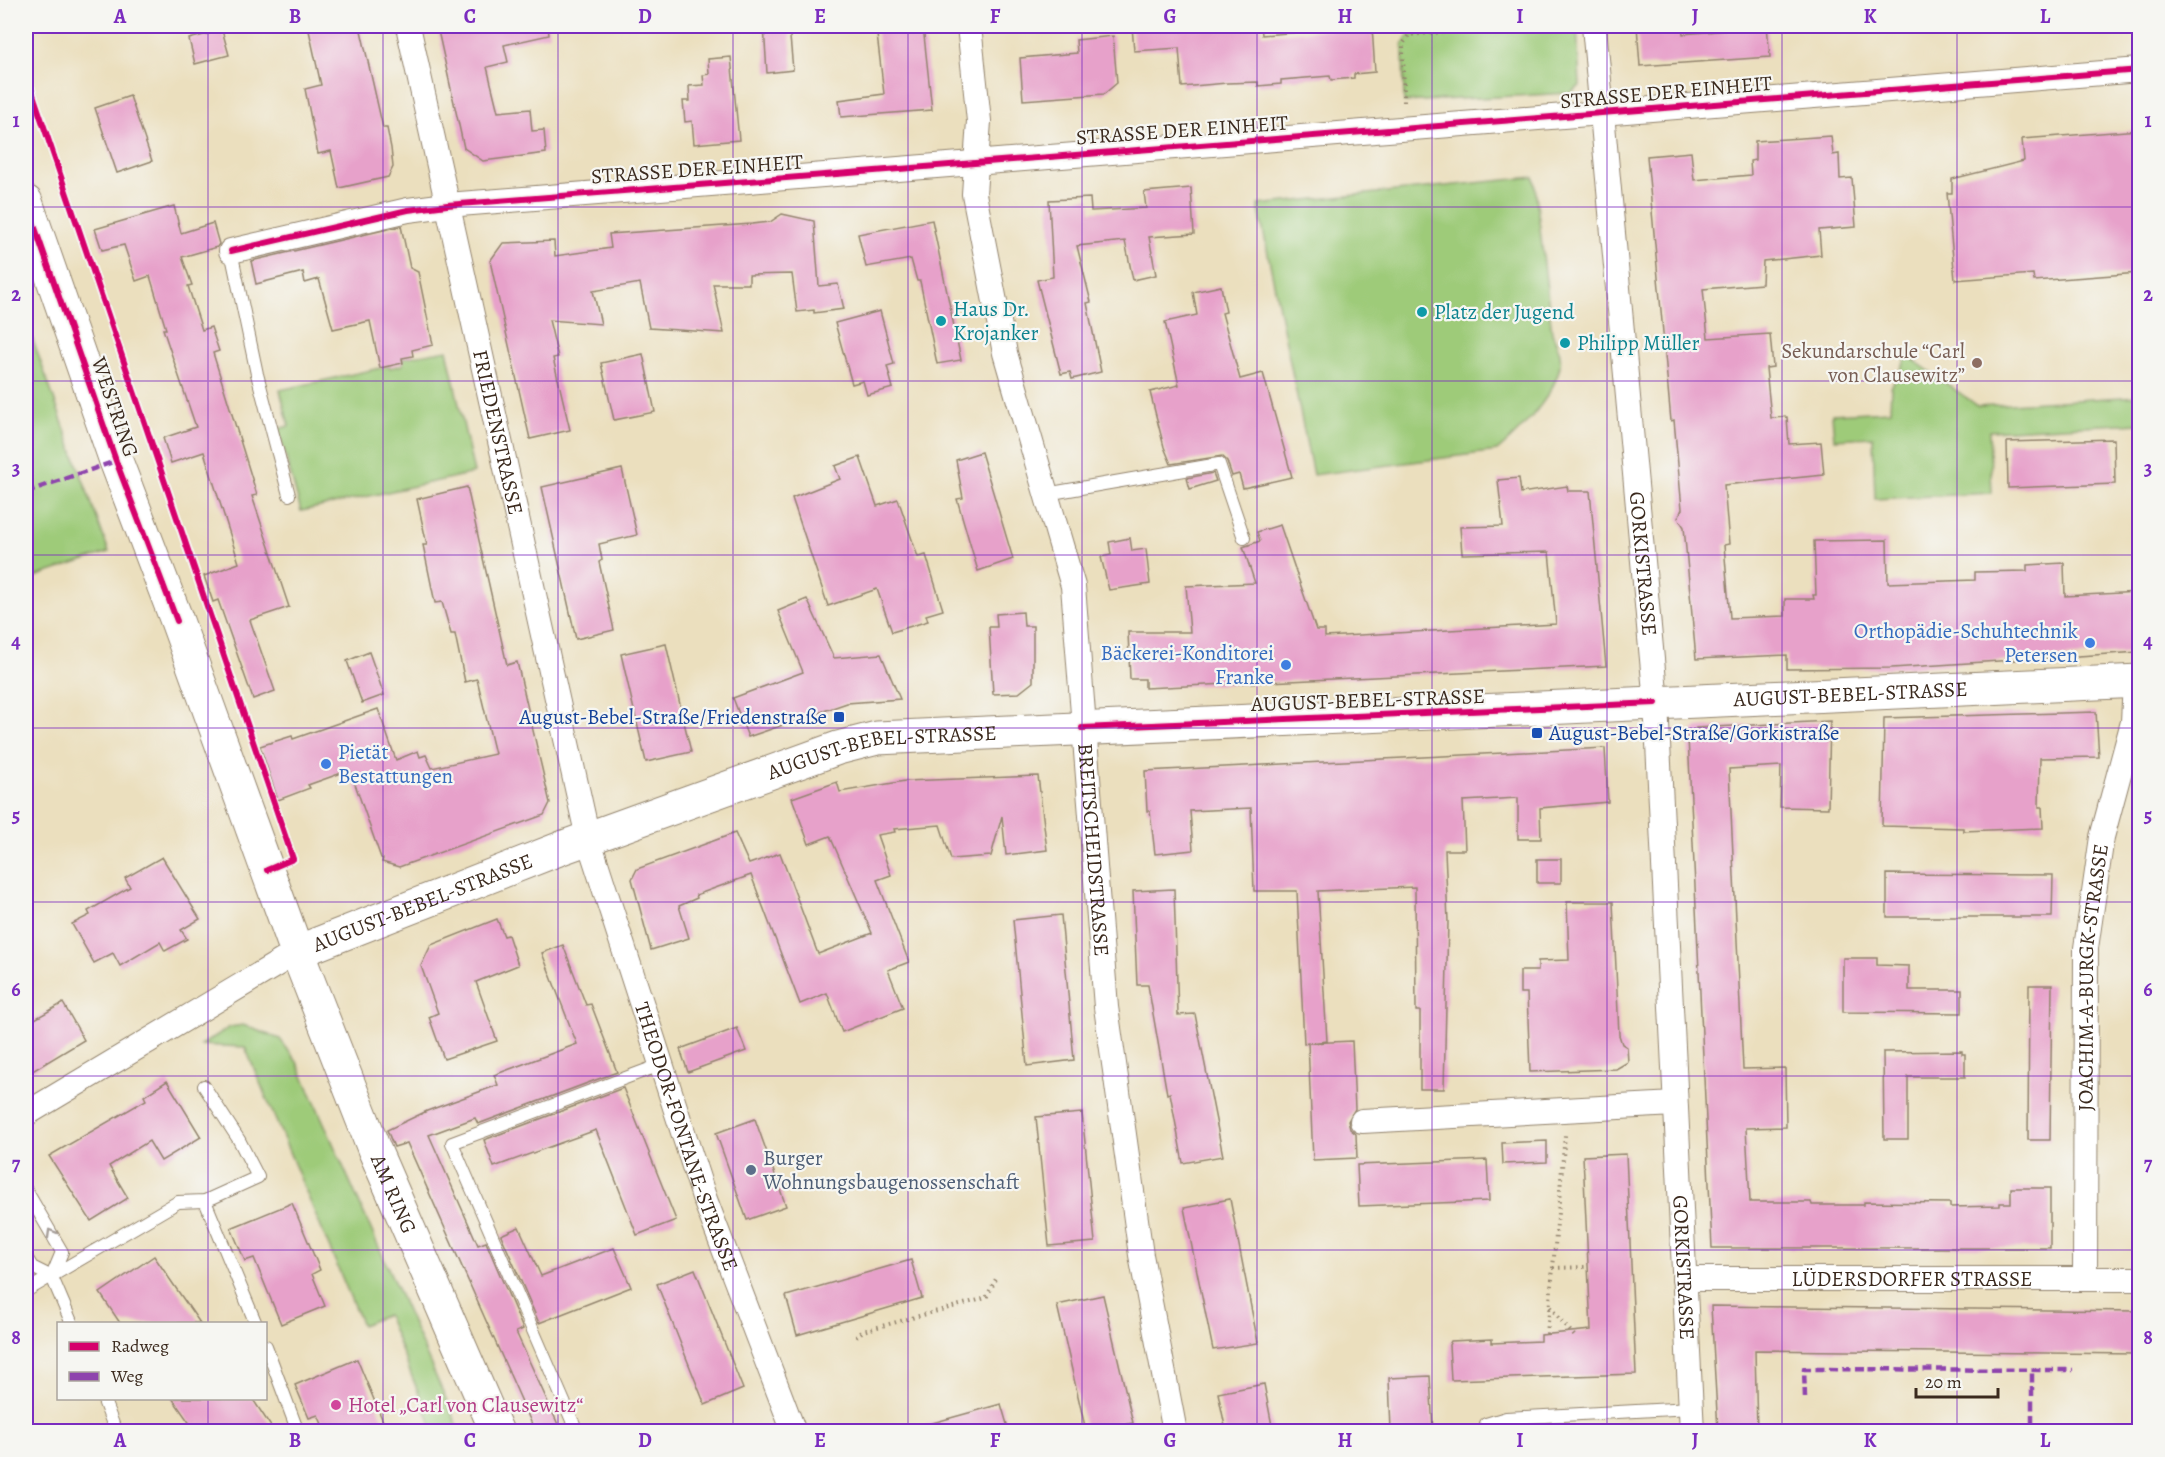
<svg xmlns="http://www.w3.org/2000/svg" width="2165" height="1457" font-family="Alegreya,serif">
<style>
.green{fill:#9ecb79;stroke:#6c7a4c;stroke-width:1.5}
.building{fill:#e7a1ca}
.lines{fill:none;stroke-linecap:round;stroke-linejoin:round}
.lane-casing{stroke:#93846e;stroke-width:14}
.street-casing{stroke:#93846e;stroke-width:26}
.secondary-casing{stroke:#93846e;stroke-width:35}
.path{stroke:#93846e;stroke-width:4;stroke-dasharray:1.5 4.5;stroke-linecap:butt}
.lane{stroke:#fff;stroke-width:12}
.street{stroke:#fff;stroke-width:24}
.secondary{stroke:#fff;stroke-width:33}
.quiet{stroke:#8e44ad;stroke-width:4.5;stroke-dasharray:9 4.5;stroke-linecap:butt}
.cycleway-casing{stroke:#f6f6f2;stroke-width:10}
.cycleway{stroke:#d6006c;stroke-width:6}
.oneway{stroke:#a79f9a}
.grid{fill:none;stroke:#7b2cbf;stroke-width:1.5;stroke-opacity:0.55}
.culture-dot{fill:#0f9aa8;stroke:#f6f6f2;stroke-width:2}
.education-dot{fill:#8d6e63;stroke:#f6f6f2;stroke-width:2}
.shop-dot{fill:#3f7fe0;stroke:#f6f6f2;stroke-width:2}
.transit-dot{fill:#1a4fb4;stroke:#f6f6f2;stroke-width:2}
.service-dot{fill:#5c6f8a;stroke:#f6f6f2;stroke-width:2}
.hotel-dot{fill:#d1479c;stroke:#f6f6f2;stroke-width:2}
.labels{text-anchor:middle;stroke-width:4.5;stroke-linejoin:round;paint-order:stroke}
.street-label{font-size:21px;fill:#3b2a1e;stroke:#f6f6f2}
.culture-label{font-size:21px;fill:#0d838f;stroke:#f6f6f2;text-anchor:start}
.education-label{font-size:21px;fill:#785e54;stroke:#f6f6f2;text-anchor:end}
.shop-label{font-size:21px;fill:#366cbe;stroke:#f6f6f2;text-anchor:end}
.transit-label{font-size:21px;fill:#164399;stroke:#f6f6f2;text-anchor:end}
.service-label{font-size:21px;fill:#4e5e75;stroke:#f6f6f2;text-anchor:start}
.hotel-label{font-size:21px;fill:#b23c85;stroke:#f6f6f2;text-anchor:start}
.neatline{fill:none;stroke:#7b2cbf;stroke-width:2}
.grid-label{font-size:20px;text-anchor:middle;font-weight:bold;fill:#7b2cbf}
</style>
<rect width="100%" height="100%" fill="#f6f6f2"/>
<filter id="ink" filterUnits="userSpaceOnUse"><feTurbulence type="fractalNoise" baseFrequency=".0167" numOctaves="2"/><feDisplacementMap in="SourceGraphic" scale="12" xChannelSelector="R" yChannelSelector="G"/><feConvolveMatrix kernelMatrix="1 2 1 2 8 2 1 2 1" color-interpolation-filters="sRGB"/></filter>
<filter id="wash" filterUnits="userSpaceOnUse"><feTurbulence type="fractalNoise" baseFrequency=".008" numOctaves="4" result="noise"/><feDisplacementMap in="SourceGraphic" scale="24" xChannelSelector="R" yChannelSelector="G"/><feGaussianBlur stdDeviation="1.35" result="paint"/><feColorMatrix in="noise" values="0 0 0 0 0 0 0 0 0 0 0 0 0 0 0 0 0 1.4 0 .05"/><feComposite in="paint" operator="in"/></filter>
<g filter="url(#wash)">
<rect width="100%" height="100%" fill="#ebdfbe"/>
<g class="green">
<polygon points="1516,26 1577,26 1580,86 1570,93 1404,102 1403,44 1409,35"/>
<path d="M 1534,177 L 1552,333 C 1555,340 1559,348 1560,355 C 1565,386 1519,433 1497,451 L 1313,475 L 1258,205 Z"/>
<polygon points="26,321 109,552 26,580"/>
<polygon points="447,350 474,473 301,511 278,429 289,426 280,390 389,366 390,368 403,365 402,358"/>
<polygon points="1908,356 1978,406 2139,396 2139,423 1989,431 1992,493 1875,499 1873,437 1834,439 1832,414 1890,411 1891,387"/>
<polygon points="243,1025 280,1039 297,1062 460,1431 434,1431 387,1315 362,1325 245,1047 201,1045 230,1027"/>
</g>
<g id="blocks">
<g class="building">
<polygon points="308,26 360,26 383,128 387,128 391,148 393,167 388,177 339,188 331,151 318,154 305,89 321,85"/>
<polygon points="437,26 548,26 549,35 504,45 508,62 487,67 498,112 530,109 532,131 544,130 546,153 483,161 464,148"/>
<polygon points="764,26 789,26 793,70 767,73"/>
<polygon points="876,26 923,26 932,110 841,117 839,100 884,94"/>
<polygon points="1132,26 1261,26 1262,35 1372,26 1375,72 1354,74 1354,78 1331,80 1330,76 1281,80 1281,84 1258,86 1258,82 1227,83 1182,87 1179,48 1134,51"/>
<polygon points="1637,26 1682,26 1683,34 1729,30 1729,26 1767,26 1770,57 1640,66"/>
<polygon points="222,30 229,55 195,64 189,39"/>
<polygon points="1113,36 1117,83 1104,94 1023,100 1020,58 1077,53 1076,40"/>
<polygon points="731,57 739,140 694,144 692,121 685,122 683,101 690,101 689,86 704,85 703,75 709,74 708,59"/>
<polygon points="130,96 152,161 117,173 95,108"/>
<polygon points="2139,130 2139,273 2034,281 2033,274 1955,280 1947,193 1952,193 1952,179 2024,161 2022,139"/>
<polygon points="1831,136 1833,155 1839,154 1840,179 1852,178 1856,227 1819,230 1821,255 1763,261 1762,284 1703,289 1708,338 1770,334 1773,367 1766,368 1771,418 1787,417 1789,444 1821,442 1824,475 1724,485 1729,544 1724,545 1730,618 1785,616 1785,599 1814,599 1813,595 1816,595 1814,541 1887,540 1888,583 1975,580 1975,572 2027,571 2027,565 2064,563 2065,596 2139,592 2139,652 1892,668 1787,669 1787,655 1696,659 1684,527 1678,518 1682,509 1674,420 1671,421 1647,156 1691,152 1694,180 1751,175 1750,161 1755,160 1755,141"/>
<polygon points="1191,188 1194,234 1149,237 1156,275 1133,280 1125,241 1077,246 1091,302 1087,303 1101,372 1072,379 1070,372 1061,374 1037,280 1053,277 1049,200 1090,198 1091,211 1146,208 1144,192"/>
<polygon points="174,206 181,233 213,223 219,244 217,247 182,257 192,285 188,286 202,330 211,327 219,351 213,353 257,495 252,496 289,607 250,620 275,691 253,699 218,600 213,602 204,576 239,563 204,452 171,463 163,438 196,427 163,329 166,329 150,276 136,281 124,245 102,250 95,229"/>
<polygon points="782,214 814,221 819,286 838,284 844,309 814,313 814,310 797,312 792,274 749,275 749,284 713,284 724,333 649,328 640,283 593,291 601,324 549,320 558,357 553,358 570,430 530,439 490,261 503,243 554,241 555,256 611,248 609,234 752,224 770,222"/>
<polygon points="932,220 961,360 937,364 920,281 917,281 911,259 866,267 858,234"/>
<polygon points="401,226 410,268 418,272 433,345 412,350 413,356 402,358 403,363 380,368 370,321 333,329 319,279 305,283 303,272 256,284 251,261"/>
<polygon points="1221,286 1226,312 1222,313 1240,379 1263,373 1292,477 1243,488 1239,474 1232,476 1227,461 1222,456 1171,464 1164,447 1150,392 1179,385 1165,322 1197,315 1193,292"/>
<polygon points="880,311 894,364 887,366 893,388 867,395 863,381 852,384 835,323"/>
<polygon points="643,354 655,412 614,420 601,363"/>
<polygon points="2114,439 2115,484 2008,488 2007,442"/>
<polygon points="981,452 1013,559 978,571 957,499 963,498 956,460"/>
<polygon points="860,457 877,506 898,499 918,557 926,555 943,610 926,615 928,621 892,632 877,589 828,606 792,498 840,479 835,466"/>
<polygon points="622,469 637,535 599,544 602,560 599,562 614,630 576,639 542,487"/>
<polygon points="1213,473 1216,481 1190,489 1187,478"/>
<polygon points="1519,478 1521,493 1567,486 1568,491 1590,491 1606,666 1145,688 1145,679 1130,679 1128,632 1190,632 1186,586 1255,583 1243,547 1260,541 1257,532 1280,525 1316,630 1325,630 1325,637 1556,624 1549,552 1462,554 1460,527 1503,526 1498,480"/>
<polygon points="467,487 507,665 517,662 550,803 544,815 399,867 382,862 383,859 381,858 350,770 308,785 310,788 278,800 260,746 292,736 293,739 378,709 396,760 418,751 420,757 426,755 432,768 495,754 477,679 465,682 455,634 451,634 442,602 435,603 423,545 427,545 417,499"/>
<polygon points="1130,538 1132,551 1146,549 1150,584 1109,590 1101,557 1111,555 1109,542"/>
<polygon points="807,599 834,658 881,654 900,699 847,703 748,737 733,698 803,672 778,611"/>
<polygon points="1023,612 1024,626 1033,626 1033,682 1019,693 993,694 989,627 997,627 996,614"/>
<polygon points="666,644 691,752 646,762 621,654"/>
<polygon points="369,652 384,695 362,703 347,661"/>
<polygon points="2096,712 2099,757 2040,758 2039,807 2042,807 2043,828 1963,831 1963,828 1882,826 1884,718"/>
<polygon points="1830,721 1828,808 1780,807 1781,766 1729,769 1743,1069 1785,1068 1786,1127 1746,1128 1750,1202 1811,1202 1812,1205 1864,1205 1864,1202 1950,1203 1950,1207 2000,1206 2000,1203 2011,1203 2011,1188 2050,1188 2050,1248 1712,1248 1688,737 1696,728"/>
<polygon points="1605,748 1608,802 1540,808 1541,839 1518,839 1518,798 1463,801 1465,850 1445,850 1448,922 1444,1089 1420,1089 1420,1011 1416,1011 1415,887 1318,891 1327,1041 1309,1043 1352,1041 1355,1109 1348,1121 1350,1129 1356,1134 1357,1158 1313,1160 1308,1043 1304,1044 1297,891 1254,891 1251,808 1190,811 1193,850 1155,854 1150,811 1147,811 1145,771"/>
<polygon points="1038,776 1047,850 1006,855 1002,816 991,856 951,859 940,825 894,829 895,832 877,835 891,875 877,880 909,962 888,970 903,1008 842,1032 827,993 800,1004 751,875 696,895 697,898 679,906 689,938 651,950 632,879 637,869 735,833 749,864 780,853 818,954 872,933 830,836 809,844 792,798 837,782 840,792 905,781"/>
<polygon points="162,857 200,919 181,930 187,939 165,951 160,942 120,966 113,953 94,963 72,924 90,915 88,911 130,887 125,878"/>
<rect x="1537" y="859" width="24" height="24"/>
<polygon points="1887,874 2053,875 2052,917 1887,917"/>
<polygon points="1174,889 1178,1015 1195,1014 1223,1156 1183,1163 1170,1093 1167,1094 1148,985 1137,985 1133,891"/>
<polygon points="1567,902 1613,902 1619,1035 1622,1044 1627,1047 1628,1062 1616,1069 1530,1072 1527,993 1520,993 1520,971 1538,971 1538,961 1569,960"/>
<polygon points="1061,915 1074,1060 1027,1066 1013,920"/>
<polygon points="497,919 504,936 508,935 518,965 476,982 497,1041 444,1059 429,1017 438,1013 421,966 431,945"/>
<polygon points="563,945 586,1005 591,1004 617,1072 478,1124 475,1118 429,1135 478,1245 486,1242 523,1329 516,1332 561,1431 535,1431 407,1143 394,1147 387,1130 427,1111 498,1085 494,1075 577,1044 542,953"/>
<polygon points="1843,958 1877,958 1877,965 1909,966 1909,990 1962,990 1962,1013 1843,1012"/>
<polygon points="2029,985 2052,985 2050,1140 2028,1140"/>
<polygon points="63,1003 84,1040 26,1075 26,1024"/>
<polygon points="737,1028 746,1051 688,1072 680,1049"/>
<polygon points="1962,1051 1962,1054 1965,1054 1965,1077 1908,1077 1908,1139 1884,1139 1883,1052"/>
<polygon points="167,1081 201,1137 161,1161 149,1141 109,1166 128,1198 91,1221 49,1156 146,1100 144,1096"/>
<polygon points="623,1088 676,1220 637,1235 596,1130 494,1167 484,1140"/>
<polygon points="1082,1113 1095,1242 1049,1246 1036,1117"/>
<polygon points="755,1119 786,1206 747,1220 716,1133"/>
<polygon points="1547,1141 1547,1162 1503,1164 1502,1143"/>
<polygon points="1626,1154 1636,1374 1451,1380 1449,1345 1451,1341 1492,1339 1492,1343 1541,1341 1541,1335 1591,1330 1583,1156"/>
<polygon points="1487,1160 1489,1201 1359,1206 1357,1165"/>
<polygon points="1230,1199 1258,1343 1213,1350 1184,1208"/>
<polygon points="292,1203 320,1270 312,1274 325,1306 281,1324 254,1258 245,1261 231,1228"/>
<polygon points="519,1227 541,1276 614,1248 631,1287 539,1323 501,1235"/>
<polygon points="154,1256 182,1297 200,1323 120,1323 100,1293"/>
<polygon points="911,1260 922,1298 797,1335 786,1296"/>
<polygon points="695,1269 743,1389 705,1405 657,1284"/>
<polygon points="1103,1295 1133,1423 1086,1431 1057,1305"/>
<polygon points="1711,1306 2139,1311 2139,1354 1755,1350 1757,1431 1718,1431"/>
<polygon points="357,1359 385,1426 372,1431 325,1431 318,1415 309,1418 295,1385"/>
<polygon points="1430,1376 1433,1431 1391,1431 1389,1378"/>
<polygon points="1264,1384 1273,1431 1226,1431 1218,1393"/>
<polygon points="172,1398 252,1398 274,1431 195,1431"/>
<polygon points="1001,1404 1009,1431 926,1431 925,1425"/>
</g>
</g>
</g>
<g filter="url(#ink)">
<use href="#blocks" fill-opacity="0" stroke="#93846e" stroke-width="1.5"/>
<g class="lines">
<g class="lane-casing">
<g id="lane">
<polyline points="231,251 257,374 289,495"/>
<polyline points="1046,494 1219,464 1244,538"/>
<polyline points="26,1190 62,1252 52,1276"/>
<polyline points="205,1201 256,1324"/>
<polyline points="26,1257 32,1267 52,1277 72,1324"/>
<polyline points="26,1291 178,1202 205,1201 258,1177 239,1140 204,1086"/>
<polyline points="266,1346 298,1432"/>
<polyline points="103,1398 116,1432"/>
<polyline points="577,1432 452,1143 660,1065"/>
<polyline points="1486,1432 1486,1424 1506,1418 1691,1408"/>
</g>
</g>
<g class="street-casing">
<g id="street">
<path id="s1" d="M 408,26 L 588,838 L 704,1197 L 794,1432"/>
<path id="s2" d="M 969,26 L 979,121 L 974,194 L 1005,353 L 1073,586 L 1106,1007 L 1141,1255 L 1175,1432"/>
<path id="s3" d="M 1594,26 L 1656,703 L 1692,1432"/>
<polyline points="231,251 408,210 447,205 2140,70"/>
<polyline points="26,1114 297,952"/>
<polyline points="1362,1121 1675,1104"/>
<path id="s4" d="M 1684,1279 L 2140,1279"/>
<path id="s5" d="M 2085,1279 L 2086,948 L 2102,837 L 2133,722 L 2135,681"/>
</g>
</g>
<g class="secondary-casing">
<g id="secondary">
<path id="s6" d="M 26,202 L 116,461 L 177,621 L 297,952 L 374,1149 L 497,1432"/>
<path id="s7" d="M 297,952 L 564,847 L 838,748 L 877,738 L 2140,681"/>
</g>
</g>
<g class="path">
<polyline points="1404,102 1403,44 1409,35 1516,26"/>
<polyline points="1553,1268 1587,1267"/>
<polyline points="1550,1307 1577,1339"/>
<polyline points="1547,1334 1565,1135"/>
<polyline points="856,1337 863,1331 986,1298 996,1279"/>
</g>
<use href="#lane" class="lane"/>
<use href="#street" class="street"/>
<use href="#secondary" class="secondary"/>
<g class="quiet">
<polyline points="26,492 116,461"/>
<polyline points="1805,1398 1804,1369 2073,1370"/>
<polyline points="2024,1431 2032,1428 2032,1370"/>
</g>
<g class="cycleway-casing">
<g id="cycleway">
<polyline points="26,74 293,859 267,870"/>
<polyline points="26,202 116,461 177,621"/>
<polyline points="231,251 408,210 447,205 2140,70"/>
<polyline points="1082,728 1656,703"/>
</g>
</g>
<use href="#cycleway" class="cycleway"/>
</g>
<defs><path id="oneway-chevron" d="M-2-3.5L2.5 0L-2 3.5" fill="none" stroke-width="1.6" stroke-linecap="round" stroke-linejoin="round" transform="scale(1.5)"/></defs>
<use class="oneway" href="#oneway-chevron" transform="translate(51 1233) rotate(-120)"/>
</g>
<path class="grid" d="M 208,26 L 208,1324M 383,26 L 383,1432M 558,26 L 558,1432M 733,26 L 733,1432M 908,26 L 908,1432M 1082,26 L 1082,1432M 1257,26 L 1257,1432M 1432,26 L 1432,1432M 1607,26 L 1607,1432M 1782,26 L 1782,1432M 1957,26 L 1957,1432M 26,207 L 2140,207M 26,381 L 2140,381M 26,555 L 2140,555M 26,728 L 2140,728M 26,902 L 2140,902M 26,1076 L 2140,1076M 26,1250 L 2140,1250M 208,1398 L 208,1432"/>
<g class="culture-dot">
<circle cx="1422" cy="312" r="6"/>
<circle cx="941" cy="321" r="6"/>
<circle cx="1565" cy="343" r="6"/>
</g>
<circle class="education-dot" cx="1977" cy="363" r="6"/>
<g class="shop-dot">
<circle cx="2090" cy="643" r="6"/>
<circle cx="1286" cy="665" r="6"/>
<circle cx="326" cy="764" r="6"/>
</g>
<g class="transit-dot">
<rect x="833" y="711" width="12" height="12" rx="3"/>
<rect x="1531" y="727" width="12" height="12" rx="3"/>
</g>
<circle class="service-dot" cx="751" cy="1170" r="6"/>
<circle class="hotel-dot" cx="336" cy="1405" r="6"/>
<g class="labels">
<g class="street-label">
<text transform="translate(1666 92) rotate(-5)" y="7">STRASSE DER EINHEIT</text>
<text transform="translate(1182 130) rotate(-4)" y="7">STRASSE DER EINHEIT</text>
<text transform="translate(697 169) rotate(-4)" y="7">STRASSE DER EINHEIT</text>
<text transform="translate(115 407) rotate(71)" y="7">WESTRING</text>
<text dy="7" stroke="none"><textPath href="#s1" startOffset="416">FRIEDENSTRASSE</textPath></text>
<text dy="7" stroke="none"><textPath href="#s3" startOffset="540">GORKISTRASSE</textPath></text>
<text dy="7" stroke="none"><textPath href="#s7" startOffset="1593">AUGUST-BEBEL-STRASSE</textPath></text>
<text transform="translate(1368 700) rotate(-2)" y="7">AUGUST-BEBEL-STRASSE</text>
<text dy="7" stroke="none"><textPath href="#s7" startOffset="621">AUGUST-BEBEL-STRASSE</textPath></text>
<text dy="7" stroke="none"><textPath href="#s2" startOffset="838">BREITSCHEIDSTRASSE</textPath></text>
<text dy="7" stroke="none"><textPath href="#s7" startOffset="135">AUGUST-BEBEL-STRASSE</textPath></text>
<text dy="7" stroke="none"><textPath href="#s5" startOffset="302">JOACHIM-A-BURGK-STRASSE</textPath></text>
<text dy="7" stroke="none"><textPath href="#s1" startOffset="1146">THEODOR-FONTANE-STRASSE</textPath></text>
<text dy="7" stroke="none"><textPath href="#s6" startOffset="1058">AM RING</textPath></text>
<text dy="7" stroke="none"><textPath href="#s3" startOffset="1245">GORKISTRASSE</textPath></text>
<text dy="7" stroke="none"><textPath href="#s4" startOffset="228">LÜDERSDORFER STRASSE</textPath></text>
</g>
<g class="culture-label">
<text x="953" y="316">Haus Dr.<tspan x="953" dy="24">Krojanker</tspan></text>
<text x="1434" y="319">Platz der Jugend</text>
<text x="1577" y="350">Philipp Müller</text>
</g>
<g class="education-label">
<text x="1965" y="358">Sekundarschule “Carl<tspan x="1965" dy="24">von Clausewitz”</tspan></text>
</g>
<g class="shop-label">
<text x="2078" y="638">Orthopädie-Schuhtechnik<tspan x="2078" dy="24">Petersen</tspan></text>
<text x="1274" y="660">Bäckerei-Konditorei<tspan x="1274" dy="24">Franke</tspan></text>
<text x="338" y="759" text-anchor="start">Pietät<tspan x="338" dy="24">Bestattungen</tspan></text>
</g>
<g class="transit-label">
<text x="827" y="724">August-Bebel-Straße/Friedenstraße</text>
<text x="1549" y="740" text-anchor="start">August-Bebel-Straße/Gorkistraße</text>
</g>
<g class="service-label">
<text x="763" y="1165">Burger<tspan x="763" dy="24">Wohnungsbaugenossenschaft</tspan></text>
</g>
<g class="hotel-label">
<text x="348" y="1412">Hotel „Carl von Clausewitz“</text>
</g>
</g>
<rect width="2165" height="1457" fill="none" stroke="#f6f6f2" stroke-width="66"/>
<rect x="57" y="1322" width="210" height="78" fill="#f6f6f2" stroke="#aba49d" stroke-width="1.5"/>
<rect x="69" y="1342" width="30" height="9" fill="#d6006c" stroke="#aba49d" stroke-width="1.5"/>
<text x="111" y="1352" font-size="18" fill="#3b2a1e">Radweg</text>
<rect x="69" y="1372" width="30" height="9" fill="#8e44ad" stroke="#aba49d" stroke-width="1.5"/>
<text x="111" y="1382" font-size="18" fill="#3b2a1e">Weg</text>
<path d="M1916 1388v9h82v-9" fill="none" stroke="#3b2a1e" stroke-width="3"/>
<text x="1925" y="1388" font-size="18" fill="#3b2a1e" stroke="#f6f6f2" stroke-width="4.5" paint-order="stroke">20 m</text>
<rect x="33" y="33" width="2099" height="1391" class="neatline"/>
<g class="grid-label">
<text x="120" y="23">A</text>
<text x="295" y="23">B</text>
<text x="470" y="23">C</text>
<text x="645" y="23">D</text>
<text x="820" y="23">E</text>
<text x="995" y="23">F</text>
<text x="1170" y="23">G</text>
<text x="1345" y="23">H</text>
<text x="1520" y="23">I</text>
<text x="1695" y="23">J</text>
<text x="1870" y="23">K</text>
<text x="2045" y="23">L</text>
<text x="16" y="127">1</text>
<text x="2148" y="127">1</text>
<text x="16" y="301">2</text>
<text x="2148" y="301">2</text>
<text x="16" y="475">3</text>
<text x="2148" y="475">3</text>
<text x="16" y="648">4</text>
<text x="2148" y="648">4</text>
<text x="16" y="822">5</text>
<text x="2148" y="822">5</text>
<text x="16" y="996">6</text>
<text x="2148" y="996">6</text>
<text x="16" y="1170">7</text>
<text x="2148" y="1170">7</text>
<text x="16" y="1344">8</text>
<text x="2148" y="1344">8</text>
<text x="120" y="1447">A</text>
<text x="295" y="1447">B</text>
<text x="470" y="1447">C</text>
<text x="645" y="1447">D</text>
<text x="820" y="1447">E</text>
<text x="995" y="1447">F</text>
<text x="1170" y="1447">G</text>
<text x="1345" y="1447">H</text>
<text x="1520" y="1447">I</text>
<text x="1695" y="1447">J</text>
<text x="1870" y="1447">K</text>
<text x="2045" y="1447">L</text>
</g>
</svg>
